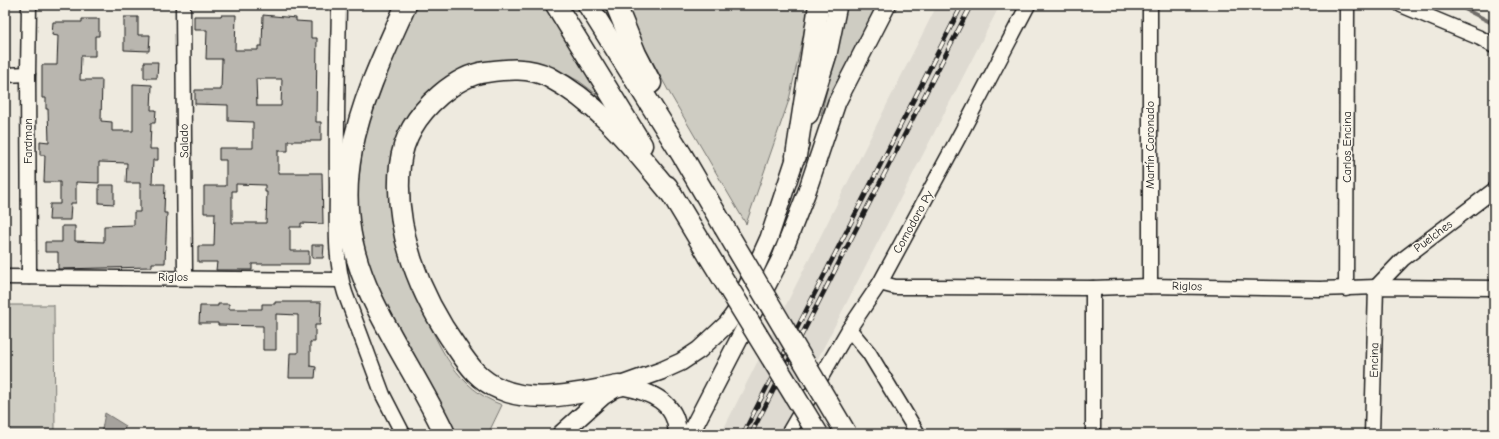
<svg xmlns="http://www.w3.org/2000/svg" width="1499" height="439" font-family="'Comic Neue',sans-serif">
<style>
.built{fill:#dedad1}
.green{fill:#ceccc2;stroke:#75746f}
.water{fill:#a6a39d;stroke:#6f6d69}
.lines{fill:none;stroke-linecap:round;stroke-linejoin:round}
.stream{stroke:#6f6d69;stroke-width:4}
.building{fill:#b9b6af;stroke:#1c1c1c;fill-rule:evenodd}
.minor-casing{stroke:#1c1c1c;stroke-width:17}
.major-casing{stroke:#1c1c1c;stroke-width:20}
.highway-casing{stroke:#1c1c1c;stroke-width:23}
.minor{stroke:#fbf7ec;stroke-width:14}
.major{stroke:#fbf7ec;stroke-width:17}
.highway{stroke:#fbf7ec;stroke-width:20}
.rail-casing{stroke:#1c1c1c;stroke-width:4.5}
.rail{stroke:#fbf7ec;stroke-width:3;stroke-dasharray:9;stroke-linecap:butt}
.highway-bridge-casing{stroke:#1c1c1c;stroke-width:23;stroke-linecap:butt}
.highway-bridge{stroke:#fbf7ec;stroke-width:20}
.labels{text-anchor:middle;stroke-width:3;stroke-linejoin:round;paint-order:stroke}
.street-label{font-size:12px;fill:#1c1c1c;stroke:#fbf7ec}
</style>
<rect width="100%" height="100%" fill="#eeeadf"/>
<filter id="ink" filterUnits="userSpaceOnUse"><feTurbulence type="fractalNoise" baseFrequency=".025" numOctaves="2"/><feDisplacementMap in="SourceGraphic" scale="8" xChannelSelector="R" yChannelSelector="G"/><feConvolveMatrix kernelMatrix="1 2 1 2 8 2 1 2 1" color-interpolation-filters="sRGB"/></filter>
<g filter="url(#ink)">
<polygon class="built" points="937,5 1000,5 779,434 721,434"/>
<g class="green">
<path d="M 416,5 L 549,5 L 612,106 L 579,81 L 551,67 L 496,61 L 407,125 C 408,160 409,195 410,229 C 410,245 409,262 411,278 C 413,287 419,298 422,306 C 438,347 458,389 502,405 L 488,434 L 451,434 L 387,312 L 368,263 L 359,226 L 357,192 L 368,108 Z"/>
<polygon points="627,5 810,5 789,100 746,224 669,92 635,29"/>
<polygon points="847,5 877,5 821,115"/>
<polygon points="5,305 54,305 55,434 5,434"/>
</g>
<polygon class="water" points="105,413 126,426 121,434 99,434 102,429"/>
<g class="lines">
<polyline class="stream" points="1457,5 1494,24"/>
</g>
<g class="building">
<path d="M 221,15 L 236,15 L 235,50 L 258,50 L 258,46 L 262,46 L 263,15 L 296,18 L 296,21 L 311,22 L 311,38 L 317,38 L 316,122 L 321,122 L 321,141 L 288,141 L 288,151 L 278,151 L 278,173 L 322,173 L 323,224 L 301,223 L 301,227 L 290,227 L 290,251 L 309,251 L 309,264 L 252,264 L 252,270 L 216,270 L 217,262 L 198,262 L 198,246 L 214,246 L 215,213 L 204,213 L 204,186 L 226,186 L 226,160 L 219,160 L 219,148 L 253,148 L 253,122 L 228,121 L 228,105 L 195,104 L 195,90 L 221,90 L 222,59 L 206,59 L 207,30 L 194,30 L 194,16 L 221,16 ZM 256,79 L 282,79 L 281,106 L 257,106 ZM 236,184 L 265,185 L 265,192 L 267,192 L 266,223 L 232,223 L 232,191 L 236,191 Z"/>
<polygon points="124,17 138,17 138,35 150,35 149,51 124,50"/>
<polygon points="82,19 99,19 99,36 95,36 95,56 81,56 80,80 102,80 101,121 112,122 112,131 133,131 133,84 152,85 151,110 156,110 155,123 151,123 150,149 158,149 158,160 153,160 152,184 165,184 164,213 167,213 165,263 152,263 152,267 58,269 58,252 45,252 45,242 62,242 62,226 75,226 75,241 104,242 104,226 134,225 134,212 140,212 140,183 126,183 127,163 99,162 99,183 76,182 76,203 71,203 70,220 49,220 50,204 60,204 60,182 44,182 45,155 40,155 40,141 49,142 48,109 46,109 46,98 42,98 42,65 57,65 58,36 52,35 53,22 82,22"/>
<polygon points="144,62 158,62 157,78 144,78"/>
<polygon points="99,185 114,185 114,204 99,203"/>
<polygon points="312,245 324,245 323,258 312,258"/>
<polygon points="275,302 321,302 320,325 315,325 315,342 310,342 310,366 316,367 315,378 289,378 290,353 298,353 298,315 276,314 276,350 263,350 263,326 218,325 218,323 199,323 200,306 218,306 218,304 229,304 229,309 262,309 262,304 275,304"/>
</g>
<g class="lines">
<g class="minor-casing">
<g id="minor">
<polyline points="183,5 185,277"/>
<path d="M 339,5 C 338,65 336,125 337,185 C 337,221 334,258 345,293 L 383,395 L 403,434"/>
<polyline points="1150,5 1150,286"/>
<polyline points="1401,5 1480,38 1494,46"/>
<polyline points="5,75 28,74"/>
<polyline points="5,277 341,280"/>
<polyline points="29,277 28,74 29,5"/>
<polyline points="880,283 895,287 926,287 1093,288 1150,286 1320,289 1376,287 1494,288"/>
<polyline points="1376,287 1403,259 1494,190"/>
<polyline points="1093,288 1093,434"/>
<polyline points="1346,289 1347,5"/>
<polyline points="849,329 869,353 918,434"/>
<polyline points="788,434 849,329 880,283 962,131 1028,5"/>
<polyline points="1372,434 1376,287"/>
</g>
</g>
<g class="major-casing">
<g id="major">
<polyline points="809,115 828,54 838,5"/>
<path d="M 622,386 C 649,391 678,402 677,434"/>
<polyline points="561,434 603,396 619,386 661,371 681,362 699,350 727,324 735,313 769,238 800,144"/>
<polyline points="690,434 780,260 806,194 837,102 887,5"/>
</g>
</g>
<g class="highway-casing">
<g id="highway">
<path d="M 406,5 C 360,106 320,189 372,298 C 394,345 423,387 445,434"/>
<polyline points="556,5 642,145"/>
<polyline points="588,5 682,155 724,227"/>
<polyline points="616,5 636,54 651,83"/>
<polyline points="796,156 819,5"/>
<polyline points="667,186 709,256"/>
<path d="M 619,386 C 581,392 536,405 500,389 C 480,381 469,366 457,348 C 420,296 393,230 400,165 C 403,137 419,113 440,95 C 453,84 469,74 486,72 C 508,69 529,67 549,77 C 602,105 636,152 673,196"/>
</g>
</g>
<use href="#minor" class="minor"/>
<use href="#major" class="major"/>
<use href="#highway" class="highway"/>
<g class="rail-casing">
<g id="rail">
<polyline points="743,434 962,5"/>
<polyline points="751,434 971,5"/>
</g>
</g>
<use href="#rail" class="rail"/>
<g class="highway-bridge-casing">
<g id="highway-bridge">
<polyline points="724,227 846,433"/>
<polyline points="709,256 818,434"/>
</g>
</g>
<use href="#highway-bridge" class="highway-bridge"/>
</g>
</g>
<g class="labels">
<g class="street-label">
<text transform="translate(28 141) rotate(-90)" y="4">Fardman</text>
<text transform="translate(184 141) rotate(-91)" y="4">Salado</text>
<text transform="translate(1150 145) rotate(-90)" y="4">Martín Coronado</text>
<text transform="translate(1347 147) rotate(-90)" y="4">Carlos Encina</text>
<text transform="translate(913 222) rotate(-61)" y="4">Comodoro Py</text>
<text transform="translate(1433 236) rotate(-37)" y="4">Puelches</text>
<text x="173" y="281">Riglos</text>
<text transform="translate(1187 286) rotate(1)" y="4">Riglos</text>
<text transform="translate(1374 360) rotate(-89)" y="4">Encina</text>
</g>
</g>
<rect width="1499" height="439" fill="none" stroke="#fbf7ec" stroke-width="20"/>
<rect x="10" y="10" width="1479" height="419" fill="none" stroke="#1c1c1c" stroke-width="1.5" filter="url(#ink)"/>
</svg>
